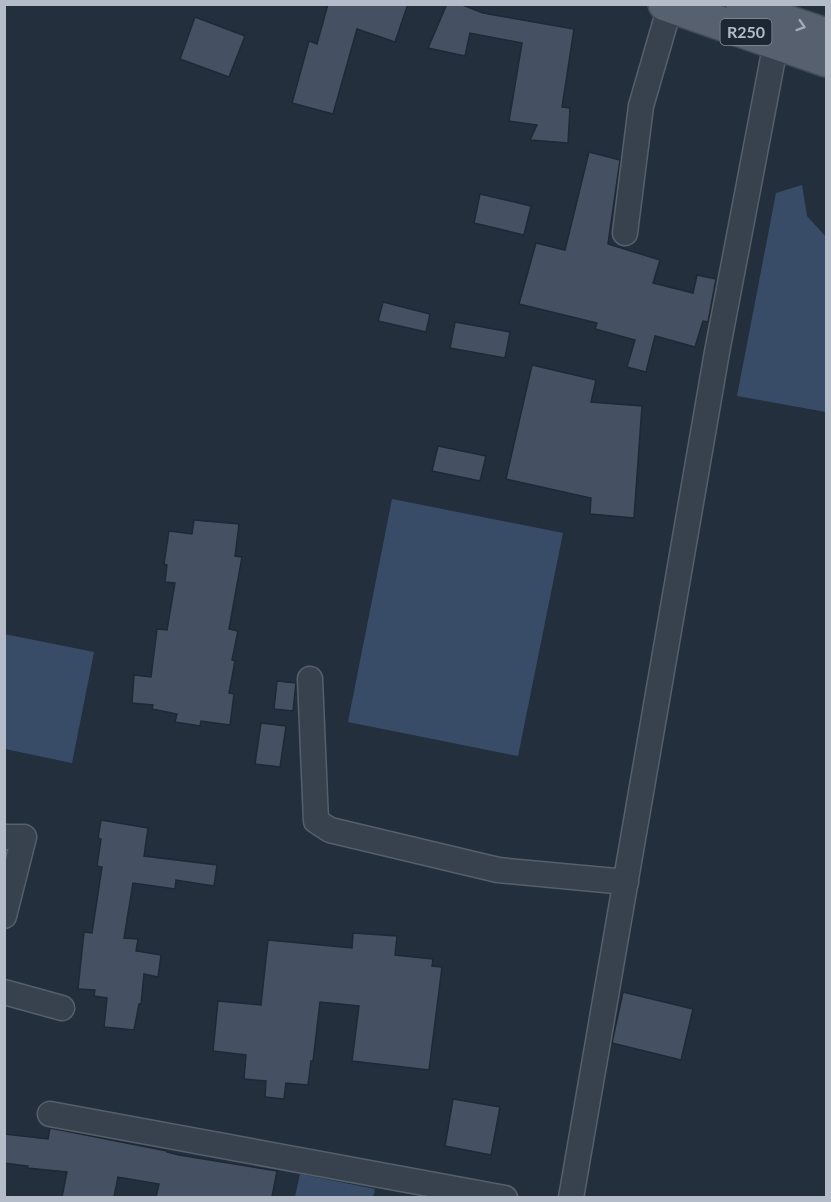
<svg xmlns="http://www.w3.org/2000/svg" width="831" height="1202" font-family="Lato,sans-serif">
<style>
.water{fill:#394c67}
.building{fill:#455162;stroke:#1f2835;stroke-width:1.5}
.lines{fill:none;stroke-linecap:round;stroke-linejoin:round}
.minor-casing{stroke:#565f6c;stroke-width:27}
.primary-casing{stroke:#414a57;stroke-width:36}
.minor{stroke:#38414e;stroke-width:24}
.primary{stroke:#56606e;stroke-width:33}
.oneway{stroke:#a1aab7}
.labels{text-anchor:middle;stroke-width:4.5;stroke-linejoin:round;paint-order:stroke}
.shield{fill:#1d2633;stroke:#878f9c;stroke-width:1.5}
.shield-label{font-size:16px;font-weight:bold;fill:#b4bcc9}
</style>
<rect width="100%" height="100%" fill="#242f3e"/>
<g class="water">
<polygon points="802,185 807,216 826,237 826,412 737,396 776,193"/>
<polygon points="392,499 563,533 518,756 348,722"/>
<polygon points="4,634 94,652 72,763 5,749"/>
<polygon points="300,1174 375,1189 373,1197 295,1197"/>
</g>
<g class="building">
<polygon points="328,4 408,4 395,42 357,29 333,114 292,103 309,41 317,44"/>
<polygon points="447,4 460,4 483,13 574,29 562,107 570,108 568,143 530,140 537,125 509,121 522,43 470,33 465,56 428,48"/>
<polygon points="195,17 245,36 229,77 180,59"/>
<polygon points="589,152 620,160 608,244 660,260 653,283 693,293 697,275 716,279 708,322 703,321 695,347 655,336 646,372 627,367 635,340 595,329 597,323 519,304 536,243 565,250"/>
<polygon points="480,194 531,206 524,235 474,223"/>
<polygon points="383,302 430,314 426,332 378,321"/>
<polygon points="455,322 510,332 505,358 450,348"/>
<polygon points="532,365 596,380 591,402 642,406 634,518 590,514 591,498 506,479"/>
<polygon points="438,446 486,456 480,481 432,471"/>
<polygon points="194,520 239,524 235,556 242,557 229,629 238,631 232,660 235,661 229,693 234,694 230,725 201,721 200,726 175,722 177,714 152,709 153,705 132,703 134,675 151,677 157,629 167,630 175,583 165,582 167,565 164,564 169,531 192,534"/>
<polygon points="277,681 296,683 293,711 274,709"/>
<polygon points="261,723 286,726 280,767 255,764"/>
<polygon points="101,820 148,828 144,856 217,865 214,886 176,880 175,889 133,883 124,938 138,939 136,951 161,955 158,977 144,974 141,1004 139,1004 134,1030 104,1027 107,998 94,996 95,990 78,989 84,932 92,933 102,867 97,866 101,839 98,838"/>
<polygon points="353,933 397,936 395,955 433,959 432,966 442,967 429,1070 352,1061 359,1006 320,1002 313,1061 311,1061 308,1085 286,1083 284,1099 265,1097 266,1081 244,1079 246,1055 213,1051 218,1001 261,1005 268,940 352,948"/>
<polygon points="623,992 693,1009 681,1060 612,1043"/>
<polygon points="453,1099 500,1107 491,1155 445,1146"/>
<polygon points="50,1128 167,1151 167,1152 179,1155 277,1171 272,1197 156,1197 159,1184 118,1177 114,1197 62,1197 67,1172 27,1168 28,1166 4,1163 4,1134 48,1139"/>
</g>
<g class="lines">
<g class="minor-casing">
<g id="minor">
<polyline points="625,233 641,106 670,6"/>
<polyline points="310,679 316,821 330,830 498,870 626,882"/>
<polyline points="4,837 24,837 4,916"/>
<polyline points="4,992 62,1008"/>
<polyline points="50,1114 505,1198"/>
<polyline points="571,1198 717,352 776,42"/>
</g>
</g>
<g class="primary-casing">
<g id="primary">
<polyline points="665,4 826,60"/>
<polyline points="743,7 826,35"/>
</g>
</g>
<use href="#minor" class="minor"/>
<use href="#primary" class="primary"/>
</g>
<defs><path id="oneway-chevron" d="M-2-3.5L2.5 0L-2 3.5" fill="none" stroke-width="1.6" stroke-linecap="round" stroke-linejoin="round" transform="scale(1.5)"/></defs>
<use class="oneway" href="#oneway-chevron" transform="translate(801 26) rotate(18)"/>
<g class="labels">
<rect class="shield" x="720.5" y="19" width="51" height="26" rx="4.5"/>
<g class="shield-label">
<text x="746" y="38">R250</text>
</g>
</g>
<rect width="831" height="1202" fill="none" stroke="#b4bcc9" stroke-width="12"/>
</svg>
